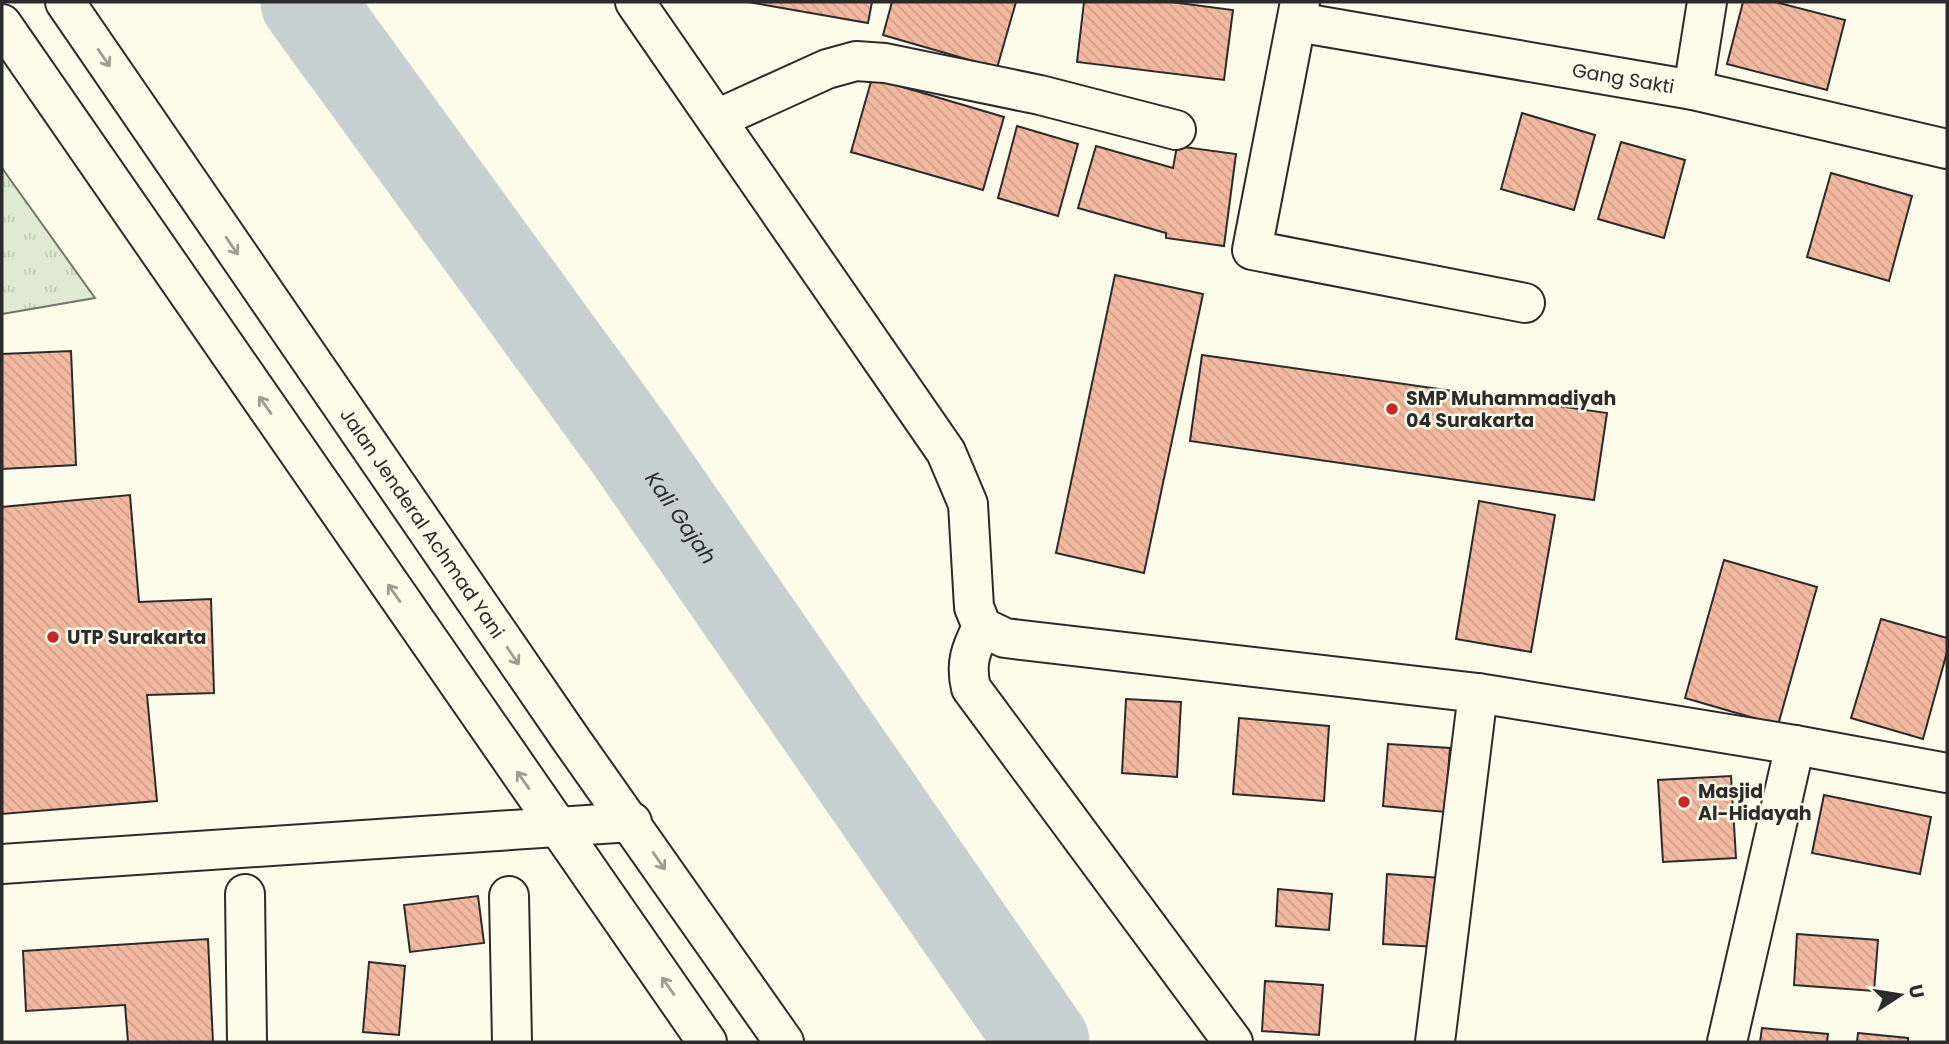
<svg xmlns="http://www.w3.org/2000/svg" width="1949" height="1044" font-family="Poppins,sans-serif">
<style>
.grass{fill:url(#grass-tufts);stroke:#74746e;stroke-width:2}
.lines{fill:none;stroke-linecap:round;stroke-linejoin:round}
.river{stroke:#c7d0d0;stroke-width:93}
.building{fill:url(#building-back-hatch);stroke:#2b2b2b;stroke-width:2}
.minor-casing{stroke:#2b2b2b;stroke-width:42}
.primary-casing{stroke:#2b2b2b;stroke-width:42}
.minor{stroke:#fdfbea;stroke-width:38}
.primary{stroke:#fdfbea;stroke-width:38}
.oneway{stroke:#9e9d94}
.poi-dot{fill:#c62828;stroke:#fdfbea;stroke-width:2.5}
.labels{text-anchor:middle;stroke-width:5;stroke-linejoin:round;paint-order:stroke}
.street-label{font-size:19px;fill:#2b2b2b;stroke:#fdfbea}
.poi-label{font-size:19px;font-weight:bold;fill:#2b2b2b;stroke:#fdfbea;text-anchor:start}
.water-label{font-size:21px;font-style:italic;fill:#2b2b2b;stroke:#fdfbea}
</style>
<defs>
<pattern id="grass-tufts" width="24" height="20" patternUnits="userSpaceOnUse" patternTransform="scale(1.75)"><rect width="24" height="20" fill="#deebd1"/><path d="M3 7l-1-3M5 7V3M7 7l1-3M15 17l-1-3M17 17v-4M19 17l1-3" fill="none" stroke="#bfcab4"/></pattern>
<pattern id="building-back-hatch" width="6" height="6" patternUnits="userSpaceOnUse" patternTransform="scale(1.75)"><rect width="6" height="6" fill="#f2b8a0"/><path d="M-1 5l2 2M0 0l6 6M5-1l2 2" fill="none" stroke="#d09e8a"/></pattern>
</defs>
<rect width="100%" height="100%" fill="#fdfbea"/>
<polygon class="grass" points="2,168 95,298 2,314"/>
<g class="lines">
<path class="river" id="s1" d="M 307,2 L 630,445 L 1043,1042"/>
</g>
<g class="building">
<polygon points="748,2 872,2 868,23"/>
<polygon points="892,2 1016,2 997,68 883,35"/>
<polygon points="1084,2 1171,2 1233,10 1224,80 1077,62"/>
<polygon points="1743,2 1775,2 1845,20 1827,90 1727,64"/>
<polygon points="872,78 1004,117 983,190 851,152"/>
<polygon points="1522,113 1595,135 1574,210 1501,189"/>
<polygon points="1017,126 1078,144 1058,216 998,198"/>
<polygon points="1621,142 1685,160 1664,238 1598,219"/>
<polygon points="1096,146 1173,168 1177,146 1236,154 1224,246 1166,238 1166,233 1078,208"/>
<polygon points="1831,173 1912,196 1889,281 1807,257"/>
<polygon points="1115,275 1203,294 1144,573 1056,553"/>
<polygon points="71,351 76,465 2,469 2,354"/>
<polygon points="1202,355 1607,413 1594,500 1190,441"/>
<polygon points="130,495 139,602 211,599 214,693 147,695 157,801 2,814 2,507"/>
<polygon points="1479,501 1555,515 1531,652 1456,639"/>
<polygon points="1724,560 1817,587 1778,725 1685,698"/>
<polygon points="1881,619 1947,638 1947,652 1923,739 1851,718"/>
<polygon points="1126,699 1181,702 1177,777 1122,773"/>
<polygon points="1239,718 1329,726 1324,801 1233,794"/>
<polygon points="1388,744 1450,748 1445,812 1383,806"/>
<polygon points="1731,776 1736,858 1663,862 1658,780"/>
<polygon points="1824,795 1931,817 1920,874 1812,853"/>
<polygon points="1387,874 1441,878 1438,947 1383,944"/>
<polygon points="1278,889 1332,894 1329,930 1276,926"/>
<polygon points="478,896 484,943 410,952 404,905"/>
<polygon points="1797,934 1878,940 1874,991 1794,985"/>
<polygon points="208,939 213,1042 128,1042 125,1005 26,1011 23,951"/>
<polygon points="369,962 405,966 399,1035 363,1032"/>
<polygon points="1265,981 1323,985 1319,1035 1262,1031"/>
<polygon points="1762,1028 1828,1034 1827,1042 1760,1042"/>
<polygon points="1858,1033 1908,1038 1908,1042 1857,1042"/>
</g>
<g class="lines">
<g class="minor-casing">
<g id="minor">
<polyline points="635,2 946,452 968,504 974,607 982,627 1005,638 1478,693 1795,745 1947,773"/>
<polyline points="1300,2 1252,250 1525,303"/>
<path id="s2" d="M 1297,22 L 1693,90 L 1947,149"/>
<polyline points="1693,90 1707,2"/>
<polyline points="717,119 827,69 856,61 885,63 1040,95 1176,130"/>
<path d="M 982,627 C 971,649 965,663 971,688 L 1233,1042"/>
<polyline points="2,864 632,822"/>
<polyline points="245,894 247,1042"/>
<polyline points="509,896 512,1042"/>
<polyline points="1435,1042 1478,693"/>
<polyline points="1727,1042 1795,745"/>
</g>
</g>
<g class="primary-casing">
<g id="primary">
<path id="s3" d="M 65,2 L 570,738 L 784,1042"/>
<polyline points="2,24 707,1042"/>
</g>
</g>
<use href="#minor" class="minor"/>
<use href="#primary" class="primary"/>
</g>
<defs><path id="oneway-shaft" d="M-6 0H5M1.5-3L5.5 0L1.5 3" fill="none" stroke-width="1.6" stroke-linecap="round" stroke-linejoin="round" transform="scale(1.75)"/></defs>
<g class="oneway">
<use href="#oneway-shaft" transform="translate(104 58) rotate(56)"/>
<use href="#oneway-shaft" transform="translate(232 246) rotate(56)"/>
<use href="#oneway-shaft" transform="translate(265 405) rotate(-125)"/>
<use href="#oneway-shaft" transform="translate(394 593) rotate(-125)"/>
<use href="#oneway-shaft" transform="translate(513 656) rotate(56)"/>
<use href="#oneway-shaft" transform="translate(523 780) rotate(-125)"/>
<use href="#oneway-shaft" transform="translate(659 861) rotate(55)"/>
<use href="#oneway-shaft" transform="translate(668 986) rotate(-125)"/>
</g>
<g class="poi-dot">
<circle cx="1392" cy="409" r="7"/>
<circle cx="53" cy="637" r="7"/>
<circle cx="1684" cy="802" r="7"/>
</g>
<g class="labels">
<g class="street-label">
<text dy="7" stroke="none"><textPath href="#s2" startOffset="331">Gang Sakti</textPath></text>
<text dy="7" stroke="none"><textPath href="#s3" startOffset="632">Jalan Jenderal Achmad Yani</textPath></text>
</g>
<g class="poi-label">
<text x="1406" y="405">SMP Muhammadiyah<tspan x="1406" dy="22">04 Surakarta</tspan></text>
<text x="67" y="644">UTP Surakarta</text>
<text x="1698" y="798">Masjid<tspan x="1698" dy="22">Al-Hidayah</tspan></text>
</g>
<g class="water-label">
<text dy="7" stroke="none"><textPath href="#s1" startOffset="637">Kali Gajah</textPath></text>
</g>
</g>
<rect width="1949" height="1044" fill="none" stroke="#2b2b2b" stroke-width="7"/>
<g transform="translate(1900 995) rotate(78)" stroke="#fdfbea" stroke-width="5" paint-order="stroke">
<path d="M0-5L12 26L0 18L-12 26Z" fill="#2b2b2b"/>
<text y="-10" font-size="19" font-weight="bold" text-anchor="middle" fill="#2b2b2b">U</text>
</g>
</svg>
